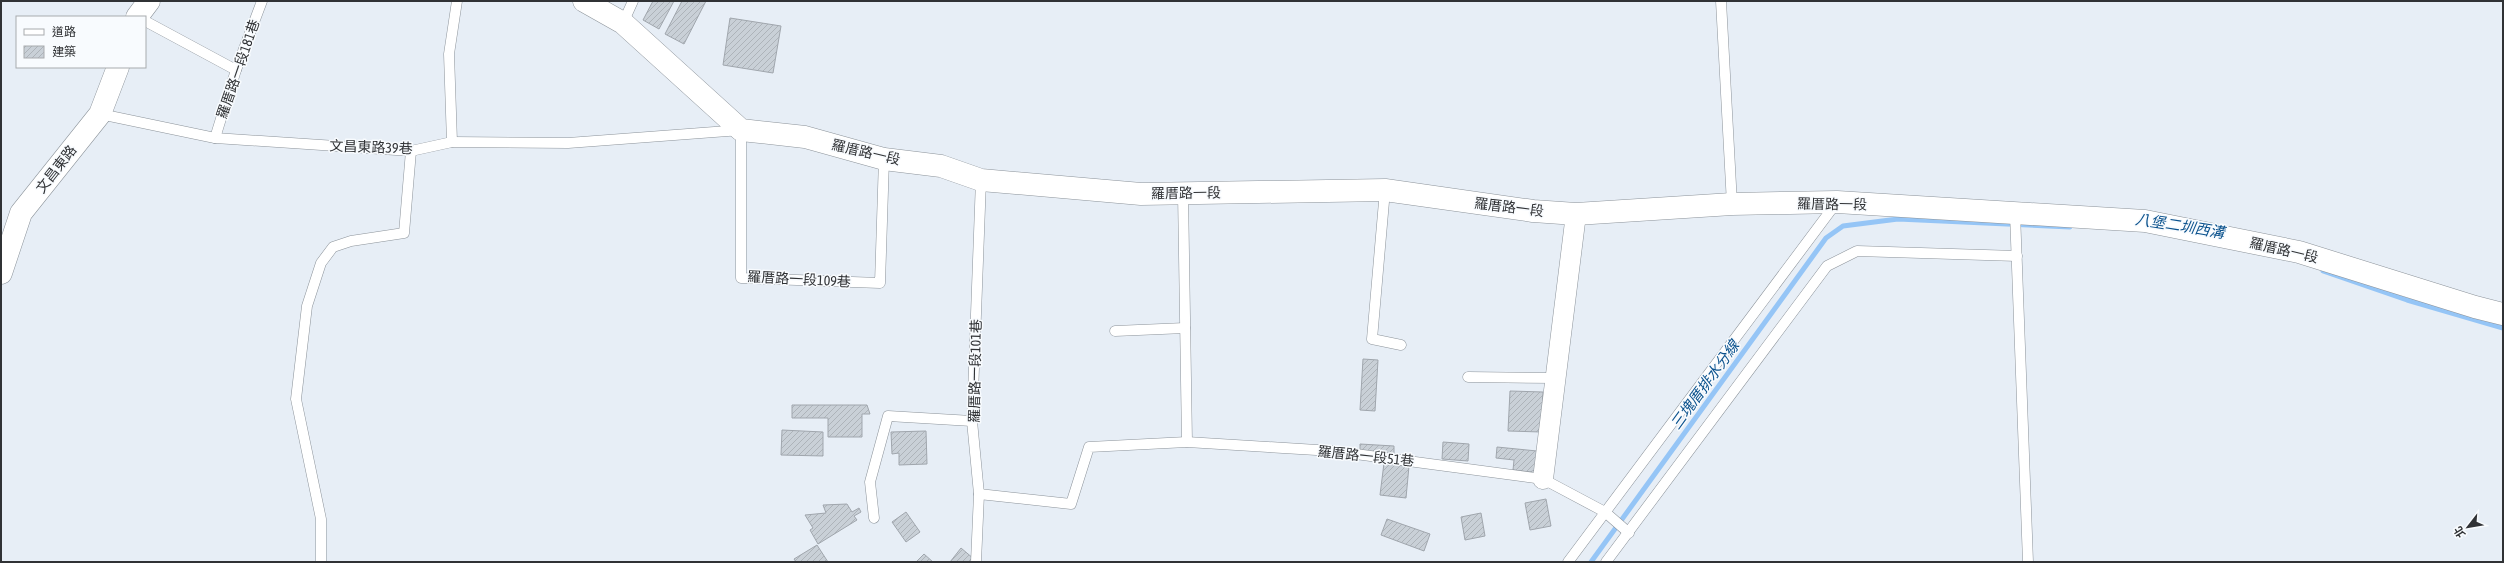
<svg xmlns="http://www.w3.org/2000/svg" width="2504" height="563" font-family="'Asap Condensed','Noto Sans TC',sans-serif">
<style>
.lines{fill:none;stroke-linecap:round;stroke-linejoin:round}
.stream{stroke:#95c5f6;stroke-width:5}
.building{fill:url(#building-hatch);stroke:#a0a6ad}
.service-casing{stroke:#8c939a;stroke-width:11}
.minor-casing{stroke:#8c939a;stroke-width:21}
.tertiary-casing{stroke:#8c939a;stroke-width:23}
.service{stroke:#fff;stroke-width:10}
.minor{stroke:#fff;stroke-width:20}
.tertiary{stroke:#fff;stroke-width:22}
.labels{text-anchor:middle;stroke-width:3;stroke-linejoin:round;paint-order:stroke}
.street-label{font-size:14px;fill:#303235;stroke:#f8fbfe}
.water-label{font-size:15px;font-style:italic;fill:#0b528d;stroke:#f8fbfe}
</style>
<defs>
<pattern id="building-hatch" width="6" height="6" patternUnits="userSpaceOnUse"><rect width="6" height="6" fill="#c9d0d7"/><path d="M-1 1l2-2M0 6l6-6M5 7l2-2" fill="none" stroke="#adb3b9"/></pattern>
</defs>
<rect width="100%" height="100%" fill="#e7eef6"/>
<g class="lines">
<g class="stream">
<polyline points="2323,271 2407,300 2503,328"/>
<polyline points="1591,562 1826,238 1843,226 1898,219 2070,227"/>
</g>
</g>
<g class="building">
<polygon points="653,1 674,1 659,29 643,20"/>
<polygon points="682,1 706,1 684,44 665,34"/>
<polygon points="730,18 781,26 773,73 723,65"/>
<polygon points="1363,359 1378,360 1375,411 1360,410"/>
<polygon points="1510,391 1543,392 1541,432 1508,431"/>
<polygon points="792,405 867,405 870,414 862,414 862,437 828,437 828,418 792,418"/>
<polygon points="782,430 823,432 823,456 781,455"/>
<polygon points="926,431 927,464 899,465 899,453 892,454 891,432"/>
<polygon points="1443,442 1469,444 1468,461 1442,459"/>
<polygon points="1360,444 1394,446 1394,455 1360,453"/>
<polygon points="1497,447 1537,451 1535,470 1530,472 1513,470 1514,460 1496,458"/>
<polygon points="1384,463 1409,466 1406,498 1380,495"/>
<polygon points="1546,499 1551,526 1530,530 1525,503"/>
<polygon points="847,504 852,512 859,508 861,512 854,516 857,520 818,544 810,530 813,528 805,515 826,513 823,505"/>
<polygon points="906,512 920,532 906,542 892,522"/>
<polygon points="1481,513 1485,536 1465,540 1461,517"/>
<polygon points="1387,519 1430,534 1424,551 1381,535"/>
<polygon points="817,545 828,562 796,562 794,559"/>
<polygon points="961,548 974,559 972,562 950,562"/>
<polygon points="924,554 933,562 916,562"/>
</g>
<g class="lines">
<g class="service-casing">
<g id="service">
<polyline points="1721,1 1732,204"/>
<polyline points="145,21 236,70"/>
<polyline points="623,23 633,1"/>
<polyline points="100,114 215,138 411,151 452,142 568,143 741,130 741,278 880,283 884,159"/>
<polyline points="215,138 236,70 262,1"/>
<polyline points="452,142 449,54 457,1"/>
<polyline points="1385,190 1372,339 1401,345"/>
<polyline points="1183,193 1187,442"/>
<polyline points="2015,213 2028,562"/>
<polyline points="1115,331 1185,328"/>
<polyline points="1468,377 1556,378"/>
<polyline points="979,494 1071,504 1089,447 1187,442 1333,451 1543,479 1605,512 1629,533"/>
<polyline points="874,518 870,482 888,416 972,421"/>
<polyline points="321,562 321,519 296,399 307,306 321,263 333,247 351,241 404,233 411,151"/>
<polyline points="976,562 979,494 972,421 981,180"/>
<polyline points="1568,562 1837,202"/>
<polyline points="1606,562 1827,266 1857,251 2017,256"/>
</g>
</g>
<g class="minor-casing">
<polyline id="minor" points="1543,479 1576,214"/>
</g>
<g class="tertiary-casing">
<g id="tertiary">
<polyline points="584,1 623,23 741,130 805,137 884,159 941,166 981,180 1141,194 1385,190 1533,211 1576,214 1732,204 1837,202 2145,221 2299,252 2475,307 2503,314"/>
<polyline points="137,17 149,1"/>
<polyline points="1,273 21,213 100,114 118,67"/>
</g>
</g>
<use href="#service" class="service"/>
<use href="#minor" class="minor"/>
<use href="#tertiary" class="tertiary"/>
</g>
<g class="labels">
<g class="street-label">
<text transform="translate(238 69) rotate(-71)" y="5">羅厝路一段181巷</text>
<text transform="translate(371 147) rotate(2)" y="5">文昌東路39巷</text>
<text transform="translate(866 152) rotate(13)" y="5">羅厝路一段</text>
<text transform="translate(56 169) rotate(-52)" y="5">文昌東路</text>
<text transform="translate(1186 193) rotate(-1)" y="5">羅厝路一段</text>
<text transform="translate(1832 204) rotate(1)" y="5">羅厝路一段</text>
<text transform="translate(1509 207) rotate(7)" y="5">羅厝路一段</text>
<text transform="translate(2284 250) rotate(13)" y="5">羅厝路一段</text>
<text transform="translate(799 279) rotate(3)" y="5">羅厝路一段109巷</text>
<text transform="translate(975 371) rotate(-89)" y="5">羅厝路一段101巷</text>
<text transform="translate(1366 456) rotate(6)" y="5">羅厝路一段51巷</text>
</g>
<g class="water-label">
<text transform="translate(2180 226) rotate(9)" y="5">八堡二圳西溝</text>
<text transform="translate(1705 385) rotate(-54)" y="5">三塊厝排水分線</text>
</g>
</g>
<rect width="2504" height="563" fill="none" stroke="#303235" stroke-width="4"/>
<rect x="16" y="16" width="130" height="52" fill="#f8fbfe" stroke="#a8abae"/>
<rect x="24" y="29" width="20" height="6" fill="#ffffff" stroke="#a8abae"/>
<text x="52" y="36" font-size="12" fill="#303235">道路</text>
<rect x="24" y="46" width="20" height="12" fill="url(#building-hatch)" stroke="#a8abae"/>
<text x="52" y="56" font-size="12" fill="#303235">建築</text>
<g transform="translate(2468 527) rotate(239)" stroke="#f8fbfe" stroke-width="3" paint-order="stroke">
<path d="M0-3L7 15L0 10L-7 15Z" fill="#303235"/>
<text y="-6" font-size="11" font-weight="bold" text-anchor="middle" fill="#303235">北</text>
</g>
</svg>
